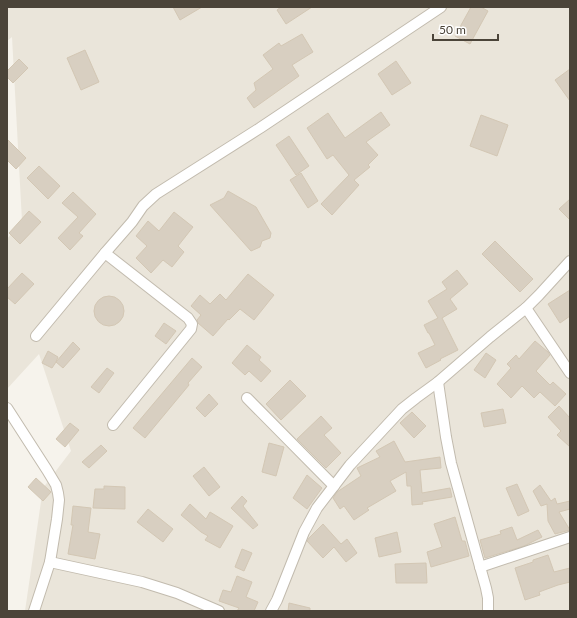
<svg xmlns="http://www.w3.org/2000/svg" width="577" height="618" font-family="Lato,sans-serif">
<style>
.residential{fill:#eae5da}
.building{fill:#d8cfc1;stroke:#d3c7b4}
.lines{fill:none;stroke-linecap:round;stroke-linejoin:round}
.minor-casing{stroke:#c2bbae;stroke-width:12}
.minor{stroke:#fff;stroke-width:10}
</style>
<rect width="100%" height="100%" fill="#f6f3ec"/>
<polygon class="residential" points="7,7 570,7 570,611 25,611 43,488 71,451 39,354 7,389 7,239 22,221 12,37 7,41"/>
<g class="building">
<polygon points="173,7 202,7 180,20"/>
<polygon points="281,7 312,7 286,24 277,10"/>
<polygon points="471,7 481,7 488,11 470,44 455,36"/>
<polygon points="302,34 313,52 292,65 299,76 254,108 247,98 256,90 254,83 273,69 263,55 279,43 281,46"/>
<polygon points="85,50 99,82 81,90 67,58"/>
<polygon points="19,59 28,68 13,83 7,77 7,71"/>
<polygon points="396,61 411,83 392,95 378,74"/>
<polygon points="570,69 570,101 555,80"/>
<polygon points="381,112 390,125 366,142 378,155 368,165 370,167 354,180 359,185 332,215 321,204 349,175 333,155 327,159 307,128 328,113 345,138"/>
<polygon points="481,115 508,125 497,156 470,146"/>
<polygon points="289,136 309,166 296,175 276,145"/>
<polygon points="7,139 26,158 16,169 7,160"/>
<polygon points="39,166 60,186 48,199 27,178"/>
<polygon points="301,173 318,201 308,208 290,180"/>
<polygon points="228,191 256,207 271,233 270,238 262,241 260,247 251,251 210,205 224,198"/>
<polygon points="73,192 96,214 79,233 83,236 70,250 58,238 78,217 62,203"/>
<polygon points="570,199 570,220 559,209"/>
<polygon points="29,211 41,222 20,244 9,233"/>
<polygon points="174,212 193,227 178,246 184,252 172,267 163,260 151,273 136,258 147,246 136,236 148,221 159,231"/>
<polygon points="495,241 533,279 520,292 482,254"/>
<polygon points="457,270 468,284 450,299 457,309 442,318 458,350 440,359 441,360 426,368 418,353 435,345 429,333 428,333 424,325 438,318 428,301 447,289 442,282"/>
<polygon points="22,273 34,284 15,304 7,297 7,289"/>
<polygon points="248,274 274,295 254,320 240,309 229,320 228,319 213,336 198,323 197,320 201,315 191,306 200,295 210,304 220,294 226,300"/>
<polygon points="570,290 570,316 560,323 548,304"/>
<circle cx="109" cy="311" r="15"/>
<polygon points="164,323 176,331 166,344 155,336"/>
<polygon points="535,341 548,352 550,355 536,371 550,385 553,382 566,394 555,406 540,392 534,398 522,386 511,398 497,384 511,368 507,364 516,355 519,359"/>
<polygon points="73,342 80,349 63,368 56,362 52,368 42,363 48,351 58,357 56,362"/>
<polygon points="247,345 261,357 259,360 271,371 261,382 249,371 245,375 232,363"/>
<polygon points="486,353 496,360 485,378 474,370"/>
<polygon points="192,358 202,367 188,383 189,385 145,438 133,428"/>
<polygon points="107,368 114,373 99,393 91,387"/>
<polygon points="290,380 306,396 281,420 266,404"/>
<polygon points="209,394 218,404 205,417 196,408"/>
<polygon points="559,406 570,418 570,447 557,435 561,431 548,417"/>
<polygon points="503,409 506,423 484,427 481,413"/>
<polygon points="412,412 426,426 414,438 400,423"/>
<polygon points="321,416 332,428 324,435 341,453 326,468 297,439"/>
<polygon points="70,423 79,430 65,447 56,439"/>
<polygon points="394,441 405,462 440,457 441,468 420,470 422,493 450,488 452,497 422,502 423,504 412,505 411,486 407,486 406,472 390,481 396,491 367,508 369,510 354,520 344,506 340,509 333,498 337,492 361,476 357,468 380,457 376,451"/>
<polygon points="269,443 284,447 276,476 262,472"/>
<polygon points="101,445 107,451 89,468 82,462"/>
<polygon points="204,467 220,487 209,496 193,476"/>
<polygon points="307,475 322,488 307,509 293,498"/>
<polygon points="36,478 51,492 43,501 28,487"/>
<polygon points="517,484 529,511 518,516 506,488"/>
<polygon points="540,485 551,501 555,498 557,504 570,501 570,509 559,512 570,530 555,534 548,521 547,504 541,506 533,491"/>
<polygon points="104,486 125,487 125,509 93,508 95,489 104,489"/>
<polygon points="242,496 247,501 243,506 258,525 253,529 231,508"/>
<polygon points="190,504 206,519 210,512 233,526 220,548 205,540 208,536 201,532 181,515"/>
<polygon points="73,506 91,508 88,532 100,534 95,559 68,554 73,525 71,525"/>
<polygon points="148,509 173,529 163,542 137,522"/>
<polygon points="455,517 462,541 465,541 469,556 431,567 427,552 442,547 434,524"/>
<polygon points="323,524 341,544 347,539 357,553 346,562 334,547 323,558 307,541 309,538"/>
<polygon points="512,527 517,540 538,530 542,537 524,546 485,558 480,540 501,534 500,531"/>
<polygon points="397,532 401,552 379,557 375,538"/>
<polygon points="242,549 252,553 244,571 235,567"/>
<polygon points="548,555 554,572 570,568 570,582 558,585 539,592 540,595 525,600 515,568 533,562 533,560"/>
<polygon points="426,563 427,583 396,583 395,564"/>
<polygon points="237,576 252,582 246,597 258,602 254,611 237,611 239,608 219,601 223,590 231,592"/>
<polygon points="289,603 310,608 310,611 288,611"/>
</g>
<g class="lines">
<g class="minor-casing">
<g id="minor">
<polyline points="105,253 188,318 192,324 191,329 113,425"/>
<polyline points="526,308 570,373"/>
<polyline points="36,336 105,253 132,222 143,206 156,194 260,128 441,7"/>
<polyline points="438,382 446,437 451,463 486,588 488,598 488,611"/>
<polyline points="247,398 334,486"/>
<polyline points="7,408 47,470 56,485 58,493 59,500 57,519 50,562 34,611"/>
<polyline points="50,562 142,582 177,593 219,611"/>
<polyline points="480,567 570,537"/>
<polyline points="271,611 277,600 304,532 317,508 350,465 402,409 416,398 438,382 490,337 526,308 539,295 570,261"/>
</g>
</g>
<use href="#minor" class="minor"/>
</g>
<rect width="577" height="618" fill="none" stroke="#4b4439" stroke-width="16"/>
<path d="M433 34v6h65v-6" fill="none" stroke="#4b4439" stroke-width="2"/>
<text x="439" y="34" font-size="12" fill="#4b4439" stroke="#ffffff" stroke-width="3" paint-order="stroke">50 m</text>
</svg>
